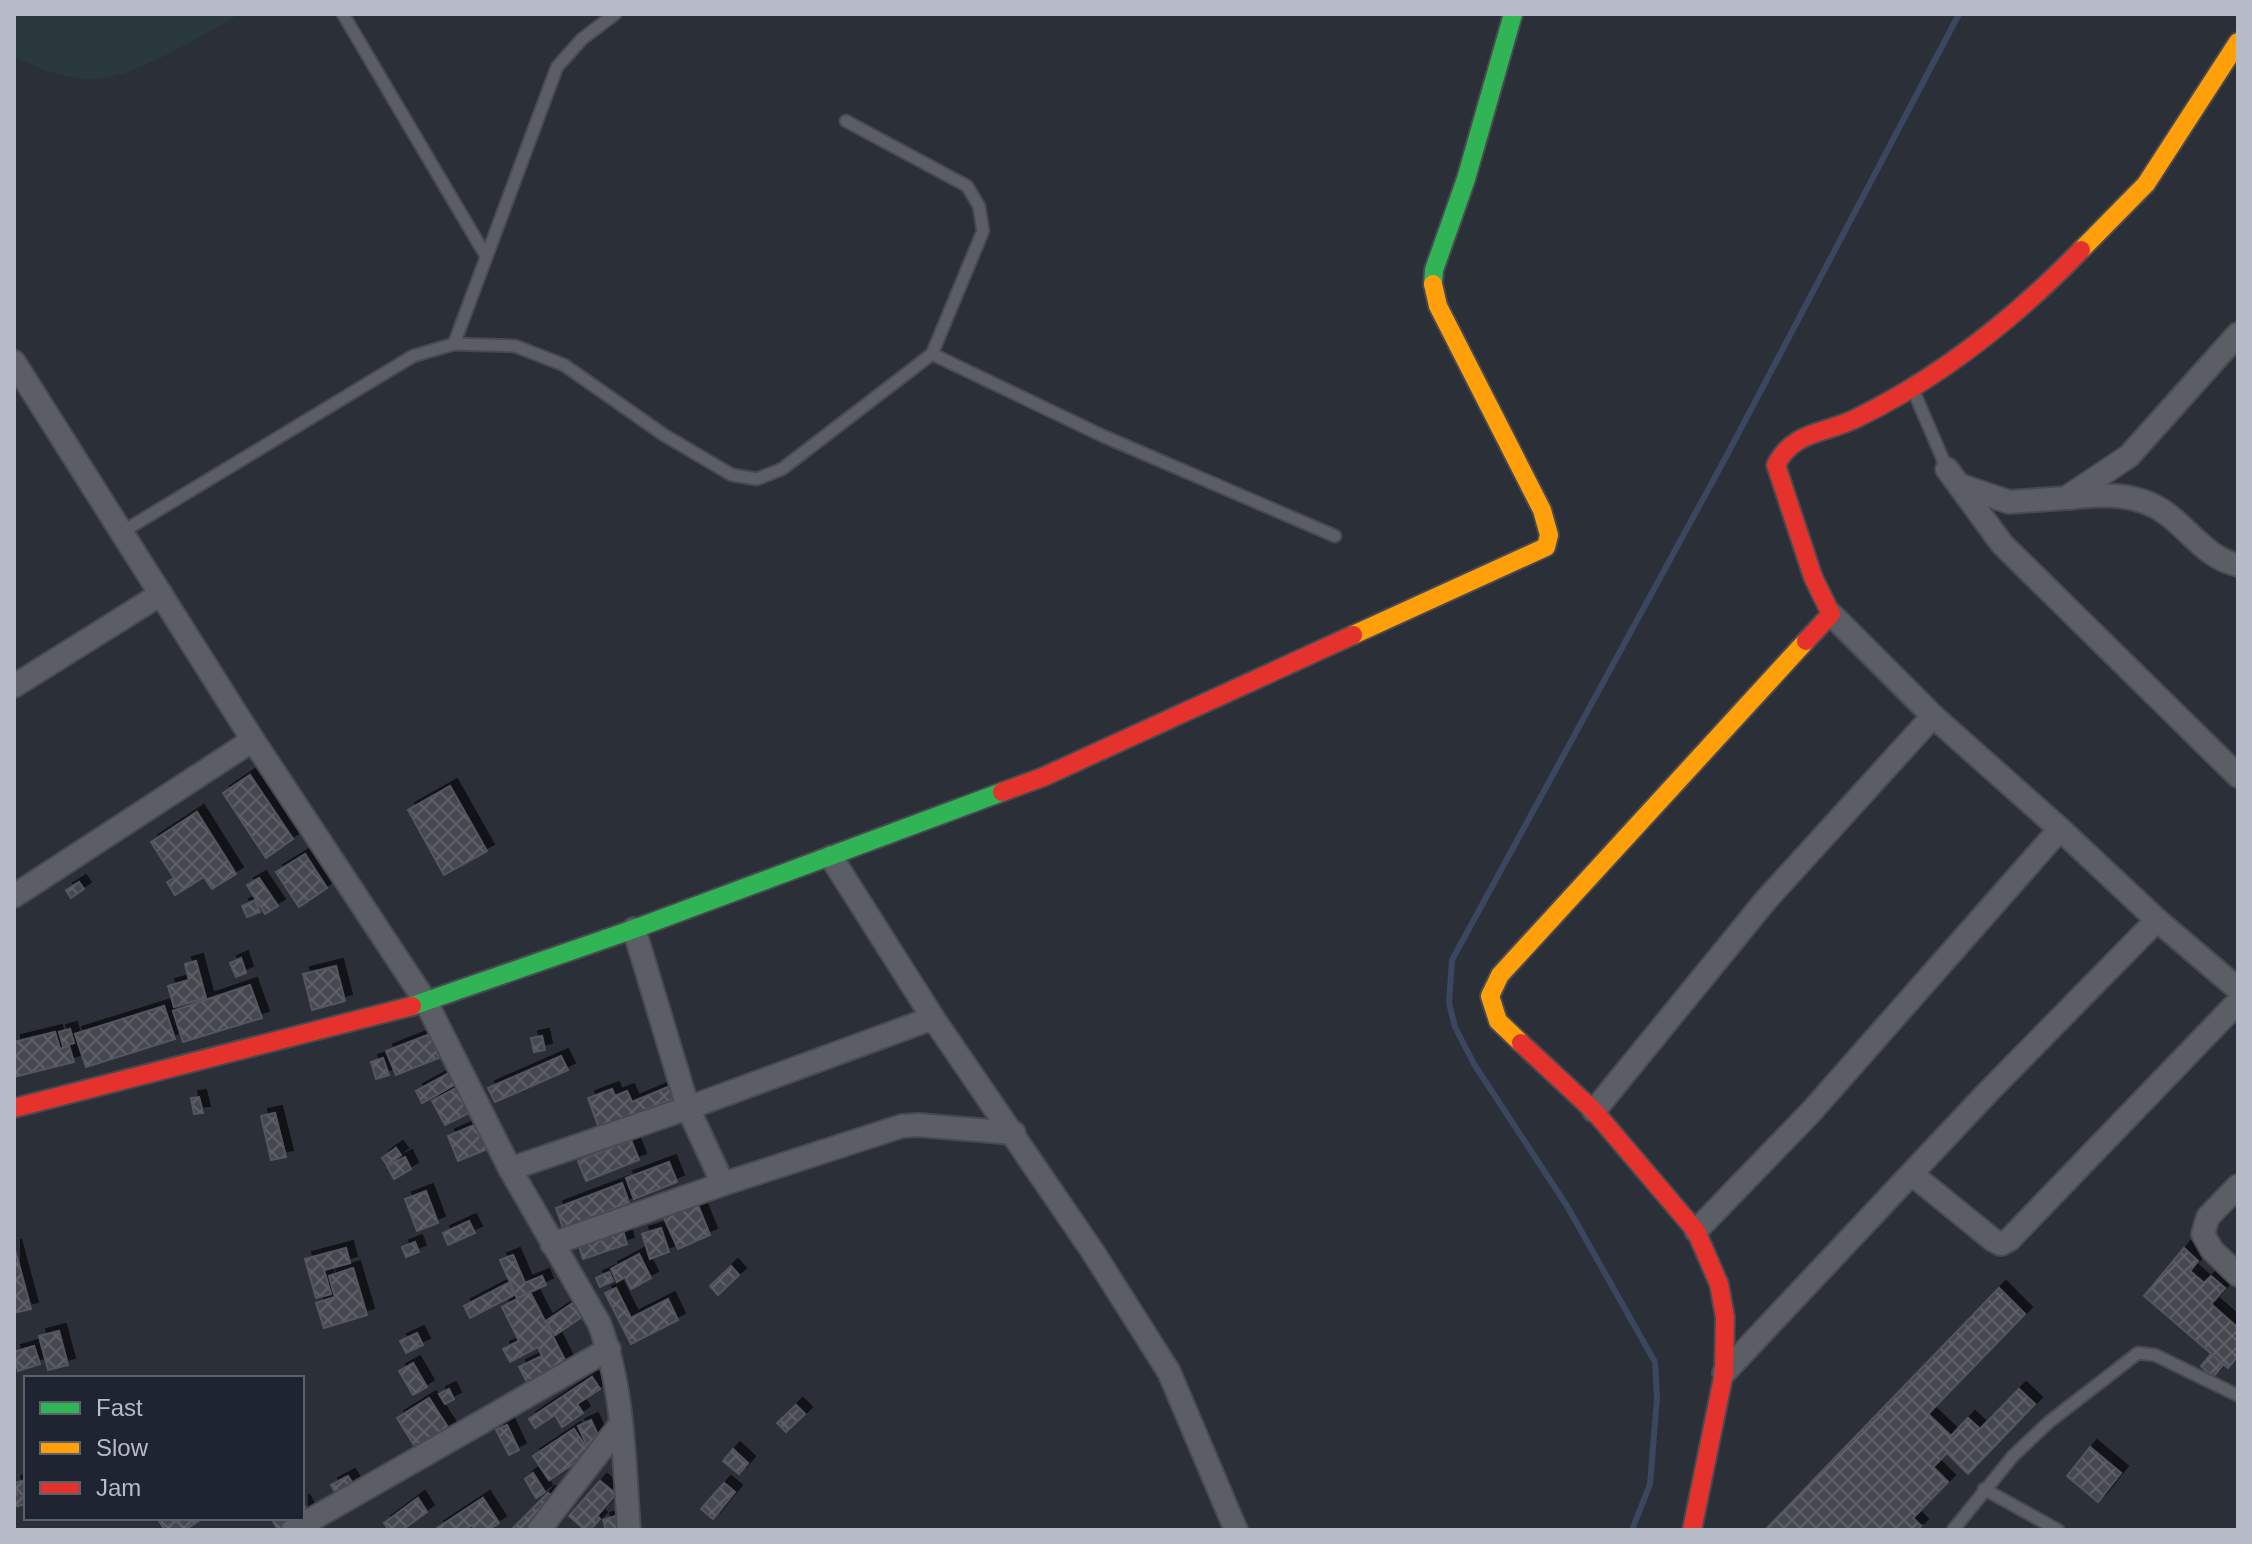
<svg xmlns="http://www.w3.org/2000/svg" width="2252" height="1544" font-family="Helvetica,sans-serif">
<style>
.green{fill:#29393d}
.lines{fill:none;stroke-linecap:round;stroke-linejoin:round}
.stream{stroke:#3b475f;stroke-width:6}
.building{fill:url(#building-cross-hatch);stroke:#53575f;stroke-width:2;filter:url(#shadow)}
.lane-casing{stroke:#474a50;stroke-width:15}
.street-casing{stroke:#474a50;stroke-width:26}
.fast-casing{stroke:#474a50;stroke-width:22}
.slow-casing{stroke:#474a50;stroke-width:22}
.jam-casing{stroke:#474a50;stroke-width:22}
.lane{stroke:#5b5e65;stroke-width:11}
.street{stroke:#5b5e65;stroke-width:22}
.fast{stroke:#30b455;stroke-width:18}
.slow{stroke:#ff9f0a;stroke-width:18}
.jam{stroke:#e5322d;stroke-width:18}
</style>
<defs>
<pattern id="building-cross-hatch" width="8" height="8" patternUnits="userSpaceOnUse" patternTransform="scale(2)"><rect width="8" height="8" fill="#45484f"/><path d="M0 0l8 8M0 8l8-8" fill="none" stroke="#5e6067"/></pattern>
<filter id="shadow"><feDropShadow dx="7" dy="-7" stdDeviation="0" flood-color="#0009"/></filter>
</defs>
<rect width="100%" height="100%" fill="#2b2f37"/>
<path class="green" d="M 14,14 L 240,14 C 201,35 129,83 85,79 C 59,77 37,68 14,57 Z"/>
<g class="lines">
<polyline class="stream" points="1632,1530 1650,1484 1657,1398 1655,1362 1567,1206 1474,1064 1455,1027 1449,1003 1452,960 1727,455 1959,14"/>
</g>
<g class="building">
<polygon points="250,775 293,839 266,858 223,793"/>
<polygon points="450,786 487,851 444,875 408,810"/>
<polygon points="197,812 236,874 212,889 204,877 175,895 167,882 174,878 151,842"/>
<polygon points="305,854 327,888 299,907 276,872"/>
<polygon points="259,878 278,906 265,914 247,885"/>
<polygon points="79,882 84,889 71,898 66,890"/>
<polygon points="255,900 260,912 247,917 242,906"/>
<polygon points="241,958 246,973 236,977 230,963"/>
<polygon points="196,961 206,998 174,1007 168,986 189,980 185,964"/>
<polygon points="336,966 345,1001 312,1010 303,974"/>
<polygon points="250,985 262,1018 183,1042 173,1011"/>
<polygon points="164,1006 175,1039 86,1067 75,1034"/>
<polygon points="70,1029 74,1043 63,1046 59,1032"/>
<polygon points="55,1032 60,1049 69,1046 74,1062 14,1077 14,1042"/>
<polygon points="430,1034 439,1058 396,1075 386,1051"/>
<polygon points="542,1036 545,1050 534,1052 531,1038"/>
<polygon points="561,1056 568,1070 495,1102 488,1088"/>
<polygon points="383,1058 389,1075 376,1079 371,1062"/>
<polygon points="449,1073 456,1084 422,1103 416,1091"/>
<polygon points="675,1084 680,1096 599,1128 588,1098 612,1089 615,1096 627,1091 632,1102"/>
<polygon points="458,1087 471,1112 445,1125 432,1101"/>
<polygon points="199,1097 203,1113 194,1114 191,1098"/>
<polygon points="275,1113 286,1157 271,1160 261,1116"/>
<polygon points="479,1123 490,1148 458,1161 448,1136"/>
<polygon points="631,1140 639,1160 586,1181 578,1161"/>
<polygon points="396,1148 401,1155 387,1165 382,1158"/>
<polygon points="405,1157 411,1169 394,1179 387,1166"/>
<polygon points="669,1162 677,1182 634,1199 626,1178"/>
<polygon points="622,1183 629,1203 563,1228 556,1208"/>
<polygon points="426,1191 438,1223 417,1231 405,1199"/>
<polygon points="697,1203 710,1235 678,1249 664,1218"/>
<polygon points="469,1221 475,1233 448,1245 443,1233"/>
<polygon points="661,1228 669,1252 650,1259 642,1234"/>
<polygon points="623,1231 627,1244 583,1259 579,1246"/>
<polygon points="415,1242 419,1252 406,1257 402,1247"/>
<polygon points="14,1246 31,1309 14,1313"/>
<polygon points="346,1248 350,1263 324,1270 331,1294 316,1298 305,1259"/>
<polygon points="2184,1248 2198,1261 2190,1271 2204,1283 2211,1276 2225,1288 2211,1304 2238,1328 2238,1356 2228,1368 2144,1296"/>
<polygon points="639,1254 651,1278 631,1289 625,1277 617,1282 611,1269"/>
<polygon points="513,1255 525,1283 542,1276 546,1285 517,1298 500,1260"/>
<polygon points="731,1266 739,1275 718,1295 710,1286"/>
<polygon points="353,1268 367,1315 324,1328 316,1303 335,1297 329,1276"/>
<polygon points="609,1272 613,1281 600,1287 596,1278"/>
<polygon points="508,1283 514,1295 470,1318 464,1306"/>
<polygon points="616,1288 631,1318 668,1299 678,1320 631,1344 605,1293"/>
<polygon points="1999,1288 2025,1314 1928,1414 1951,1436 1968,1418 1980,1429 2019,1389 2035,1404 1968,1474 1947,1453 1933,1467 1948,1482 1913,1518 1921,1526 1917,1530 1765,1530"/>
<polygon points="530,1292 568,1366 529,1386 519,1367 542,1356 538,1347 510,1362 503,1349 519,1341 502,1307"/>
<polygon points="573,1303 582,1317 555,1335 546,1321"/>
<polygon points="59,1331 68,1365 48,1370 39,1336"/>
<polygon points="417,1333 423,1345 406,1353 400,1341"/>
<polygon points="34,1346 40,1364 18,1371 14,1352"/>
<polygon points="2211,1354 2223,1365 2213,1377 2201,1366"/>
<polygon points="413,1363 427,1387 413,1395 399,1371"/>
<polygon points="592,1377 600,1389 577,1404 583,1413 562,1427 555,1415 535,1428 529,1419"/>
<polygon points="449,1389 454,1399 445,1404 439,1394"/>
<polygon points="429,1398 451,1432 419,1453 397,1418"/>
<polygon points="796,1405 805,1414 786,1432 777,1423"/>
<polygon points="591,1420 602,1444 589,1450 578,1426"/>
<polygon points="507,1425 519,1450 509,1455 496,1430"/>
<polygon points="574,1429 590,1453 549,1480 533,1456"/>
<polygon points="2090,1447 2121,1473 2098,1502 2067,1476"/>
<polygon points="733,1449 748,1463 739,1474 723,1461"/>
<polygon points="533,1473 545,1492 536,1498 525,1479"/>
<polygon points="348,1476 353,1484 336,1494 331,1485"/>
<polygon points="26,1480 26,1504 14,1507 14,1495 17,1494 14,1483"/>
<polygon points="600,1481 616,1494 597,1516 600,1519 590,1530 585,1530 569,1516"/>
<polygon points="724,1483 735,1492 713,1519 701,1509"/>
<polygon points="548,1493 556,1501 528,1530 513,1530 512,1529"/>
<polygon points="418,1498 427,1512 402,1530 389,1530 384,1523"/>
<polygon points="483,1498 499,1523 488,1530 475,1530 472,1525 464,1530 438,1530 437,1528"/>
<polygon points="302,1501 309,1514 281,1530 278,1530 271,1518 302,1518"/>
<polygon points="616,1516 620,1530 606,1530 603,1520"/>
<polygon points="157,1518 203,1518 185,1530 165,1530"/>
</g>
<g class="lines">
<g class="lane-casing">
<g id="lane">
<polyline points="343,14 486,256"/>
<polyline points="454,344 557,67 582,39 615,14"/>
<polyline points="932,354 1103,436 1335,536"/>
<polyline points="1914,392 1947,469"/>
<polyline points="122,532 413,356 454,344 515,346 564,365 664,435 732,475 757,479 782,469 932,354 983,231 979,206 967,186 846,121"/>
<polyline points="1984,1489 2058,1530"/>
<polyline points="1953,1530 2013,1456 2049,1422 2138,1353 2155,1355 2237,1395"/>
</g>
</g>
<g class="street-casing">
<g id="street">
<path d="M 14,362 L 253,740 L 426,1002 L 510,1169 L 599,1323 C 624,1388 624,1462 629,1530"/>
<polyline points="1947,469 2002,544 2238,776"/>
<polyline points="1959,485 2009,502 2066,498 2129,456 2238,334"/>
<path d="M 2069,498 C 2103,494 2138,492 2167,514 C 2190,531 2208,559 2238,565"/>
<polyline points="1831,614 1933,716 2060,829 2157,920 2238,989"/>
<polyline points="14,686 161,594"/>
<polyline points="831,857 933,1018 1093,1252 1169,1372 1236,1530"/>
<polyline points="14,896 253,740"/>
<polyline points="634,929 688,1108 723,1184"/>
<polyline points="1594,1111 1766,900 1933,716"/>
<polyline points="510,1169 688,1108 933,1018"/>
<polyline points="1913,1175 1993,1240 2001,1244 2009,1240 2238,1002"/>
<polyline points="2238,1186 2208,1217 2203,1234 2212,1250 2238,1275"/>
<polyline points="1696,1231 1811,1112 2060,829"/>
<polyline points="552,1244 723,1184 902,1126 918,1125 1014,1133"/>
<polyline points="1724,1373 1989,1091 2157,920"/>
<polyline points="293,1530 609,1349"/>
<polyline points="539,1530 620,1425"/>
</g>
</g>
<g class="fast-casing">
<g id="fast">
<polyline points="1433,284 1434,270 1466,179 1513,14"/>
<polyline points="412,1006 634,929 1002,792"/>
</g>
</g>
<g class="slow-casing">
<g id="slow">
<polyline points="2081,250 2146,184 2238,42"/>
<polyline points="1353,635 1546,547 1549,535 1542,510 1438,306 1433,284"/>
<polyline points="1521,1043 1498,1021 1490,996 1500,975 1806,641"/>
</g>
</g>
<g class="jam-casing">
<g id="jam">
<path d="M 1806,641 L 1831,614 L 1813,577 L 1776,465 C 1794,430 1825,434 1857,418 C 1941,377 2017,316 2081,250"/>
<polyline points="1002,792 1043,777 1353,635"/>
<polyline points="1521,1043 1594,1111 1696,1231 1719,1284 1725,1317 1724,1373 1692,1530"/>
<polyline points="14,1108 412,1006"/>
</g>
</g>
<use href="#lane" class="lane"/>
<use href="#street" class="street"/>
<use href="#fast" class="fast"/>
<use href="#slow" class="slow"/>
<use href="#jam" class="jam"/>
</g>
<rect width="2252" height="1544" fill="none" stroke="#b6bbc7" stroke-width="32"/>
<rect x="24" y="1376" width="280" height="144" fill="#1f2431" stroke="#5b606d" stroke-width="2"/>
<rect x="40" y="1402" width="40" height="12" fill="#30b455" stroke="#5b606d" stroke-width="2"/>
<text x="96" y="1416" font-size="24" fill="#b6bbc7">Fast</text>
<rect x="40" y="1442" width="40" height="12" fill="#ff9f0a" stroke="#5b606d" stroke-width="2"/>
<text x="96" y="1456" font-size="24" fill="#b6bbc7">Slow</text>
<rect x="40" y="1482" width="40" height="12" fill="#e5322d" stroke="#5b606d" stroke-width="2"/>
<text x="96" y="1496" font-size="24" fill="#b6bbc7">Jam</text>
</svg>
